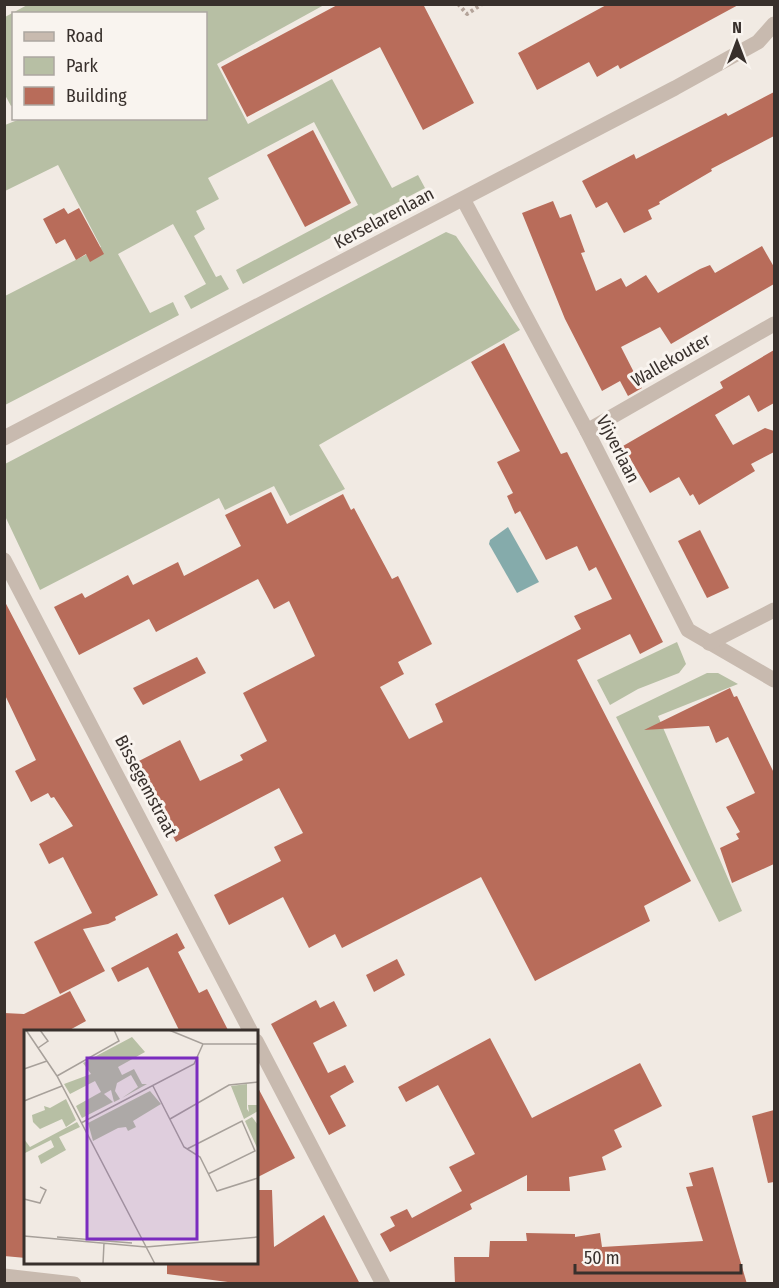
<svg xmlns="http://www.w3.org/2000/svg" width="779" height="1288" font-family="'Fira Sans Condensed',sans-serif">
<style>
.green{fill:#b7bfa4}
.water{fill:#85abab}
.building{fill:#b86c5a}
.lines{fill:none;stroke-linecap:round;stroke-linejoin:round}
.path{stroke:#b4a49a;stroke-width:4;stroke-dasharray:3 3;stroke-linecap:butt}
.minor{stroke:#c8baaf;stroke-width:15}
.tertiary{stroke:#c8baaf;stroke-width:15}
.labels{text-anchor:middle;stroke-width:6;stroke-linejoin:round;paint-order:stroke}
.street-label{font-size:18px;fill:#38302c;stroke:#f9f4ef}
.inset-road{fill:none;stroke:#a7a09a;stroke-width:1.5}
.view{fill:#7b2cbf;fill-opacity:0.15;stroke:#7b2cbf;stroke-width:3}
.inset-edge{fill:none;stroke:#38302c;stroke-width:3}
</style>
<rect width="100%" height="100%" fill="#f1eae3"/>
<g class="green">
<polygon points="29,4 324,5 217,64 248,124 332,79 392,188 418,175 425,188 243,284 236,270 358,205 314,122 208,178 219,199 196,211 205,229 194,236 216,277 221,275 229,289 191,309 184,296 206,284 173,224 118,254 150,313 173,302 179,315 5,405 5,296 101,247 58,165 5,191 5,125 20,119 206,118 206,14 14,14 14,105 11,106 5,95 5,17"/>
<polygon points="446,232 456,236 520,330 319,445 345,489 290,516 274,486 225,510 219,498 40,590 5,516 5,464"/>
<polygon points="677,642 686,664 679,673 638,689 610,705 597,680"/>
<polygon points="707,673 718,673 738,684 658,716 742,911 719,922 616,717"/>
</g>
<polygon class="water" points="508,527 539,582 517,593 489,544 490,540"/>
<g class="building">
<polygon points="339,4 423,4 474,103 423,130 380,47 247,117 221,67"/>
<polygon points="608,4 740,4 620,69 618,65 597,77 589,62 537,90 518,53"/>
<polygon points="774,92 774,136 711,169 712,171 659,202 660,204 648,210 652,219 624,233 607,202 596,208 582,181 634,154 636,159 726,113 728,116"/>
<polygon points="313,130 351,203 305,227 267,155"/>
<polygon points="553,201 560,218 571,214 585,252 581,253 596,291 621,278 626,287 646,275 658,293 700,269 710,265 715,273 762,246 774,267 774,284 671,344 660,327 621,347 642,388 628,396 620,381 602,391 565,319 522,213"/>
<polygon points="64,208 68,214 79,208 104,254 90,262 86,254 76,260 65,239 56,244 43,219"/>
<polygon points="504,343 561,454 567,452 663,642 640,654 630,634 577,660 691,881 644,906 650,921 535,981 481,877 342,948 335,934 309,948 283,897 229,925 214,895 281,861 274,847 303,833 279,788 176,842 135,763 180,740 200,781 243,760 240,755 267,741 243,693 315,656 289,601 274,609 258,579 156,632 149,619 79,655 54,607 82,593 85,598 128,575 133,585 178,562 184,576 241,546 225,515 271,492 287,524 343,494 351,510 354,508 392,579 398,576 432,644 398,662 404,674 380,687 409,739 443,722 435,704 581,629 574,616 612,599 596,567 589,571 577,546 546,560 520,511 515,514 507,496 513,493 497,462 520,451 471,362"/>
<polygon points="774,350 774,403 758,412 749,395 715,415 733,445 765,428 774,431 774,452 751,464 755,471 699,505 693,494 690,496 679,477 650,493 623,446 723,388 720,382"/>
<polygon points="700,530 729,588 707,598 678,541"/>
<polygon points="4,600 158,895 115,917 116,920 108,924 83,929 105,971 60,994 34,942 92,913 63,857 49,864 39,844 73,826 54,797 51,798 48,793 31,802 15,771 36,760 4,693"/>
<polygon points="197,657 206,673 143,705 133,688"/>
<polygon points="730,688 734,697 737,696 774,773 774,864 732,883 720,848 739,839 736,834 740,832 726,807 755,793 728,737 716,743 709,726 644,730"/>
<polygon points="177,933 185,948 178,952 199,993 207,989 229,1032 180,1032 148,967 118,982 111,968"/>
<polygon points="397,959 405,975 374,992 366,975"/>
<polygon points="70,991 86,1021 66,1032 26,1032 26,1258 4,1256 4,1013 24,1014"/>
<polygon points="316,1000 320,1008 334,1001 347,1026 313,1043 328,1073 345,1065 354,1082 330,1096 346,1126 329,1135 271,1024"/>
<polygon points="490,1038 532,1118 640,1063 662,1106 614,1130 622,1147 602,1157 606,1170 569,1177 570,1191 527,1191 527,1175 470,1204 472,1209 390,1252 380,1234 395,1226 390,1217 407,1209 412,1218 462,1191 449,1167 475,1154 438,1085 406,1102 398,1087"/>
<polygon points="256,1084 295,1158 256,1178"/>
<polygon points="774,1110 774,1182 768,1183 752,1116"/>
<polygon points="713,1167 747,1284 455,1284 454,1257 489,1257 490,1241 527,1241 526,1233 575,1234 575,1237 600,1233 602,1247 703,1241 686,1187 693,1186 689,1173"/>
<polygon points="256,1190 272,1190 274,1247 324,1215 360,1284 243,1284 167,1274 167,1263 256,1263"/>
</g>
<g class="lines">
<polyline class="path" points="458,4 467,14 482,4"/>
<g class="minor">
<polyline points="463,199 587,431 688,630 774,680"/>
<polyline points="587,431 774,324"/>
<polyline points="4,438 675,88 758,42 774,24"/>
<polyline points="709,643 774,610"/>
<polyline points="4,1276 74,1284"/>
</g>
<g class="tertiary">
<polyline points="4,560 251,1032"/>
<polyline points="256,1041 383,1284"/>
</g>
</g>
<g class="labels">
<g class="street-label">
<text transform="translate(384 218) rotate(-28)" y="6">Kerselarenlaan</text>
<text transform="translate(671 360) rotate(-30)" y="6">Wallekouter</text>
<text transform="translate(618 449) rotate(63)" y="6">Vijverlaan</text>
<text transform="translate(146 786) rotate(62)" y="6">Bissegemstraat</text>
</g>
</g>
<g transform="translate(24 1030)">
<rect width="234" height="234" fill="#f1eae3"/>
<path d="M 108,7 L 121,22 L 94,37 L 98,45 L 110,39 L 118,54 L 123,54 L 98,68 L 114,57 L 107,45 L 93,53 L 91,61 L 96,69 L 90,72 L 87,60 L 80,64 L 89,72 L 58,88 L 52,76 L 77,62 L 71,51 L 46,64 L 40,54 L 67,44 L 59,33 ZM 223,54 L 223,79 L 225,82 L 224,75 L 234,75 L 234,81 L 220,89 L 207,56 ZM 126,61 L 137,74 L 109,91 L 112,97 L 104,101 L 102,97 L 94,98 L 69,111 L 64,93 ZM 42,69 L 52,90 L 42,97 L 38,89 L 16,99 L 9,92 L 8,85 L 21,80 L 20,76 L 26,78 ZM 228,87 L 234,95 L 234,120 L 221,91 ZM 53,92 L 56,97 L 35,107 L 42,120 L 17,134 L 14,126 L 30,117 L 27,110 L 1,123 L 0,109 L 6,117 Z" fill="#b7bfa4"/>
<path class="inset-road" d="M 2,0 L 33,46 L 131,234M 145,0 L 179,14 L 234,14M 14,18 L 24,11 L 16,0M 0,39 L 23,31M 33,46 L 95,11 L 90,0M 129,56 L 160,117 L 176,127 L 193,161 L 234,148M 0,71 L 38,56M 146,89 L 205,55 L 234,52M 57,93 L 170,34 L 179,14M 163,119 L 218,91 L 231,121 L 184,144M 0,169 L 16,173 L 22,160 L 16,157M 0,206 L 122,217 L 234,207M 33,207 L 108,213M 79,234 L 80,213"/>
<path class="view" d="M 63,28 L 173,28 L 173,209 L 63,209 Z"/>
<rect width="234" height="234" class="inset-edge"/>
</g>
<rect width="779" height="1288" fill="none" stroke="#38302c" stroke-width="12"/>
<rect x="12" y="12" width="195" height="108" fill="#f9f4ef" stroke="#aca6a1" stroke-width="1.5"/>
<rect x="24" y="32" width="30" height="9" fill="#c8baaf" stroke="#aca6a1" stroke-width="1.5"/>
<text x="66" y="42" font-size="18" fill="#38302c">Road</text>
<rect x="24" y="57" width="30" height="18" fill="#b7bfa4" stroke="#aca6a1" stroke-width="1.5"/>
<text x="66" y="72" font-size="18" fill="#38302c">Park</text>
<rect x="24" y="87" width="30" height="18" fill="#b86c5a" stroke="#aca6a1" stroke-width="1.5"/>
<text x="66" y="102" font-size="18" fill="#38302c">Building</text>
<g transform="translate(737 42)" stroke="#f9f4ef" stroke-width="4.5" paint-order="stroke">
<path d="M0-4.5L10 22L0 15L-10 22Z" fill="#38302c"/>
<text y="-9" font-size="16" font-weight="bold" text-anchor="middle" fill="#38302c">N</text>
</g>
<path d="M575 1264v9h166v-9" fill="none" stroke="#38302c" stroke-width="3"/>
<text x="584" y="1264" font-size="18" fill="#38302c" stroke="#f9f4ef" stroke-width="4.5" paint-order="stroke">50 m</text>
</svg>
